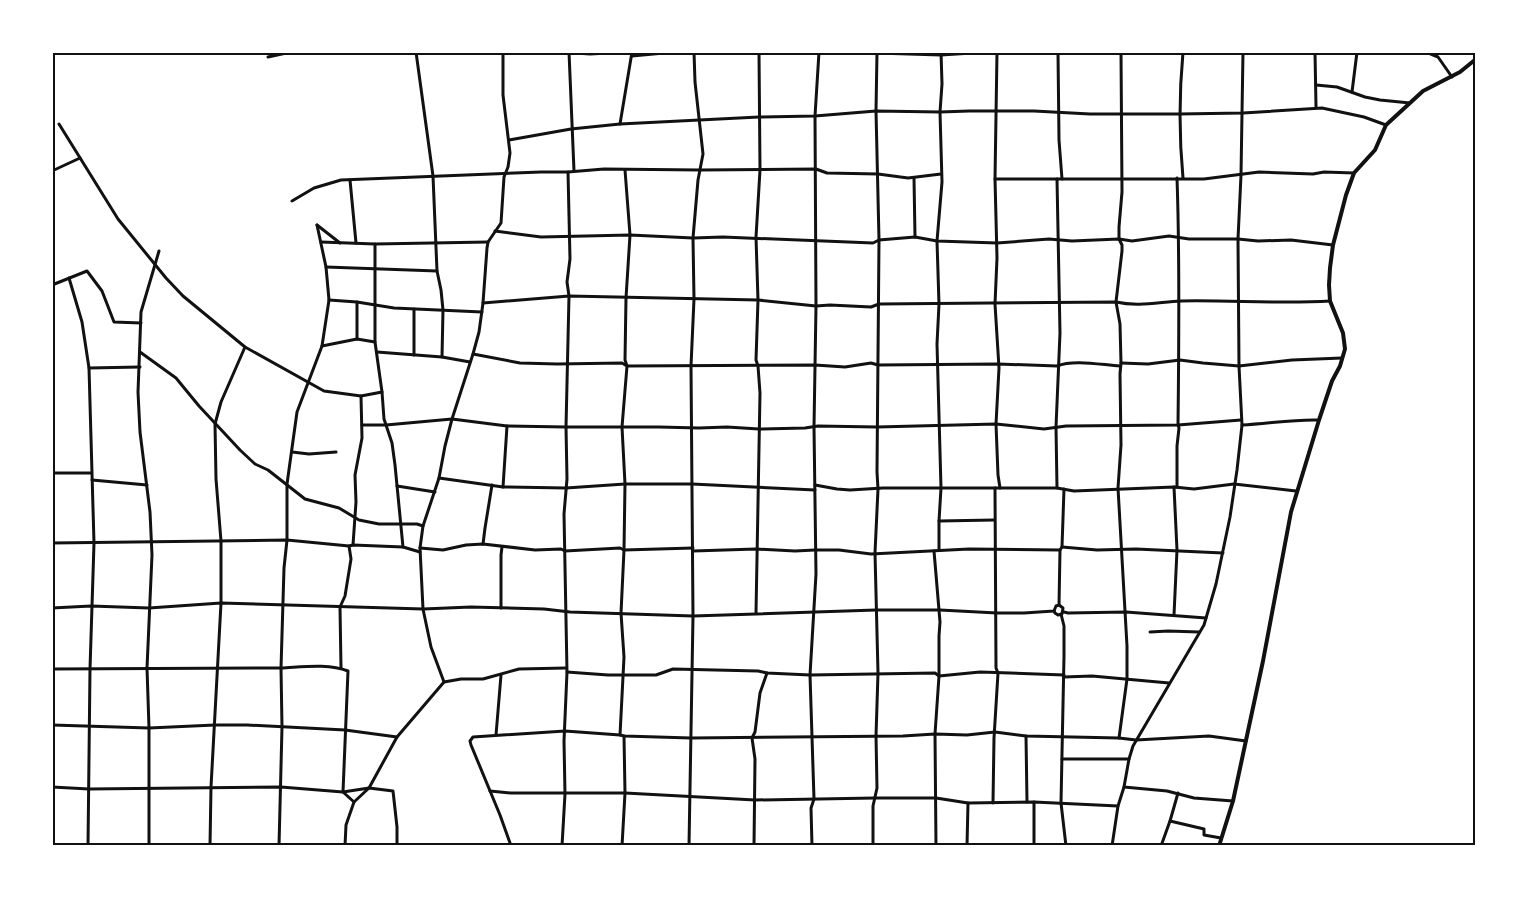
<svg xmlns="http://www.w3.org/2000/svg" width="1528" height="898" font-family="'Golos Text',sans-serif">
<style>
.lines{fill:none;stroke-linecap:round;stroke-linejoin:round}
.minor{stroke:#111;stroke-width:3}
.tertiary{stroke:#111;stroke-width:4}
.neatline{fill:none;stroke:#111;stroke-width:2}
</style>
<rect width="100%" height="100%" fill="#fff"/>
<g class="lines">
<g class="minor">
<polyline points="416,52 433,176 437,271 441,290 443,310 442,357"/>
<polyline points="561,52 590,54 627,52"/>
<polyline points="569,52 574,171"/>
<polyline points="997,52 995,179 997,258 995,304 999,368 996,424 998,475 1000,488"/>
<polyline points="1058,52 1059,140 1062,179"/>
<polyline points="1150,52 1195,52"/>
<path d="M 1183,52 C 1179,95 1179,136 1183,178"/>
<polyline points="1315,52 1316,107"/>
<polyline points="1426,52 1438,57 1452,77"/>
<polyline points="876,53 941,55 988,52"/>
<polyline points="632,56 675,52"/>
<polyline points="268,57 291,52"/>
<polyline points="1316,85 1337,87 1365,97 1380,100 1410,103"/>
<polyline points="1352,92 1357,52"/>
<polyline points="59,124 118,219 166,278 183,296 245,347 324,391 361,396 382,392"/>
<polyline points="620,124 632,52"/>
<polyline points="509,140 571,129 620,124 759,117 815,116 876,111 940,112 969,111 1034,111 1090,114 1179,114 1243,113 1322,108 1364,117 1386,125"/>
<polyline points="52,171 80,158"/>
<polyline points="914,178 915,237"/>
<path d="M 1177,178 C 1180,260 1179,342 1178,425 L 1179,428 L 1177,446 L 1177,487"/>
<polyline points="995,179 1204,179 1259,172 1313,174 1324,172 1354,173"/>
<polyline points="350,180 356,243"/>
<polyline points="292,201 314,188 341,180 541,172 568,172 604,169 700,170 816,169 827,173 878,174 908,178 941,174"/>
<polyline points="317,225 340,243"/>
<polyline points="495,231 541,237 630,235 693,238 723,237 873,243 879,240 915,237 937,241 997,243 1049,239 1072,241 1119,239 1132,241 1169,236 1189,239 1238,239 1258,241 1291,240 1333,245"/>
<polyline points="321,242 375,244 488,242"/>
<polyline points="375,244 375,342 382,392 384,419 392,443 395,465 403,547 420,552"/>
<polyline points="326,267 437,271"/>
<polyline points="69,278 82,322 89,368 94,543 90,669 88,846"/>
<polyline points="52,285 87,271 102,291 114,322 141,323"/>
<polyline points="329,300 357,302 394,308 482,312"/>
<path d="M 483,303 L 569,296 L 758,300 L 816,306 L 830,305 L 871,307 L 879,304 L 1116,302 C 1138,307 1159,302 1181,301 C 1231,300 1280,304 1330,301"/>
<polyline points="414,309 414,355"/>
<polyline points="357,339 357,302"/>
<polyline points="322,346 357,339 375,342"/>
<polyline points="140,352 176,378 199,406 240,450 255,464 268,470 305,499 339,508 359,520 379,524 417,524 423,526"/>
<polyline points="377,352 442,357 470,362"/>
<path d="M 473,354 L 520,363 L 557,364 L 622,363 L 627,366 L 815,365 L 845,367 L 871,363 L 878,365 L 998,364 L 1057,366 C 1074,359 1102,365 1120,366"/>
<polyline points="1121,363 1148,364 1180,360 1203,363 1239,366 1292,360 1342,358"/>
<polyline points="89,368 140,367"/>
<polyline points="362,425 386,425 452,419 507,426 566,427 659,427 699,428 727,427 759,429 805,428 818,426 877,427 996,424 1044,429 1066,426 1178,425 1241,420"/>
<path d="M 1242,425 C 1267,424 1293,419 1319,420"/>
<polyline points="292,452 309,454 336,452"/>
<polyline points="52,473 91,473"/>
<polyline points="439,478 503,487 566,488 625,484 692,484 815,490"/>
<polyline points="92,480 147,485"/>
<polyline points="815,485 837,489 850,490 883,488 1057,488 1074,491 1174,487 1194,489 1234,484 1296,491"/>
<polyline points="397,486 435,492"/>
<polyline points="503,487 507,426"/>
<polyline points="1174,487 1177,550 1174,615"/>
<polyline points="1057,488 1056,427 1060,333 1057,179"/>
<polyline points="939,521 994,520"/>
<polyline points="52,543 287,540 349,546 353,545 403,547"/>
<polyline points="483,544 485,528 492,485"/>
<polyline points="353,545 356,502 355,475 362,438 361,396"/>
<polyline points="1062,547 1097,550 1136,549 1223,553"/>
<polyline points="420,548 443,550 466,545 483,544 535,550 561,549 565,551 620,548 624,550 693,548"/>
<polyline points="939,550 939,521 941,488 937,344 939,304 937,241 942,182 940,112 942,84 941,52"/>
<polyline points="693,551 756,549 795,551 815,550 839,550 871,554 969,549 1060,550"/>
<polyline points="934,551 940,622 939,636 939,676 935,734 936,846"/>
<polyline points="52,608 91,606 149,608 221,603 423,609 471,607 544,609 570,612 693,616 876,610 940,610 997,613 1024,613 1054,611 1056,606 1059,605 1060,550 1062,547 1064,489"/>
<polyline points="501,608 501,555 502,547"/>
<polyline points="1054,611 1055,613 1058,615 1062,614 1063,608 1059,605"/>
<polyline points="1064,612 1068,613 1126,612 1206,618"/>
<polyline points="756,613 760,393 758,366 756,360 758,300 756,237 760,170 759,52"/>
<polyline points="1061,614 1064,626 1064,656 1061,803 1066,846"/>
<polyline points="1150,632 1168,631 1199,632"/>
<polyline points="341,668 340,607 345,596 351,559 349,546"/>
<path d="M 52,669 L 281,668 C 302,667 328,663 348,671 L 343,792 L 354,802"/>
<polyline points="567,672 608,675 656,675 673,669 758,671 767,673 810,675 935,673 939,676 980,672 1064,675"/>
<polyline points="1064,677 1092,676 1169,683"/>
<polyline points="444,682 431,647 423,609 420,548 423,526 439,478 445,446 452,419 473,354 479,332 483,303 487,248 488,242 501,223 504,177 508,167 510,153 503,95 503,52"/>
<polyline points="52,725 149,728 215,725 247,725 345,730 397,737"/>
<polyline points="496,735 501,675"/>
<polyline points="620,735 624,657 621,613 624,550 625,484 622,427 627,366 625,360 626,298 630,235 625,170"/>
<polyline points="1026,736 1027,802"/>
<polyline points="1119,738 1127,679 1127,646 1118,488 1121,445 1120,374 1121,363 1120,324 1116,302 1122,251 1122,245 1119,239 1119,227 1122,192 1121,52"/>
<polyline points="1062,759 1129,759"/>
<polyline points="52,787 89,789 281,787 343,792 369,788 393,791 397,827 397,846"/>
<polyline points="1124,787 1167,791 1194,798 1233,801"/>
<polyline points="490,791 511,793 625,793 755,800 875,798 936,798 968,803 1034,802 1118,806"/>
<polyline points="1034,802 1034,846"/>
<polyline points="993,803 994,738 998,673 996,668 995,488"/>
<polyline points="1170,821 1204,829 1204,835 1221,838"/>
<polyline points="149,846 149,728 147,668 152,555 150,512 140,432 138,392 141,312 159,251"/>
<polyline points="210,846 211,787 221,603 221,541 216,479 215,424 221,402 245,347"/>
<polyline points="279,846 282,727 281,668 284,568 287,540 287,484 297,412 322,346 329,300 326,267 317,225"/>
<polyline points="345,846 346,825 354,802 369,788 397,737 444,682 461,679 483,679 519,669 566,668"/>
<polyline points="512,846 510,843 500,815 471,745 470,741 473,737 565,731 620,735 624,736 691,738 903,736 935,734 967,735 995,732 1026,736 1119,738 1136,740 1209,736 1246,741"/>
<polyline points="562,846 565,794 564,741 567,672 564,514 567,479 566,427 569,296 567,282 570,259 568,172"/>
<polyline points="622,846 625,793 624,736"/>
<polyline points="689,846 693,616 691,366 694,299 693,238 698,180 703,154 695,82 694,52"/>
<polyline points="754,846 755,759 752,738 755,732 760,693 767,673"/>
<polyline points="812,846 811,808 814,799 810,675 816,574 814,427 816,306 815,116 819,52"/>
<polyline points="873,846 873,806 877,788 876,736 878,673 875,553 878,489 877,472 879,240 876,111 877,52"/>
<polyline points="967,846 968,803"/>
<polyline points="1112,846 1118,806 1124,787 1129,759 1133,746 1204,625 1216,584 1230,517 1237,470 1242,425 1239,366 1238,239 1241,175 1243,52"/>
<polyline points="1161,846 1170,821 1178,793"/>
</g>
<polyline class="tertiary" points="1219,846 1233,801 1263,661 1291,512 1319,420 1332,381 1340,366 1345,349 1343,333 1330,301 1329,285 1330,268 1333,245 1346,195 1354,173 1375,150 1386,125 1423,91 1460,72 1476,59"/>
</g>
<rect width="1528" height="898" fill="none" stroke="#ffffff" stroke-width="108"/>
<rect x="54" y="54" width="1420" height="790" class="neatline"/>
</svg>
